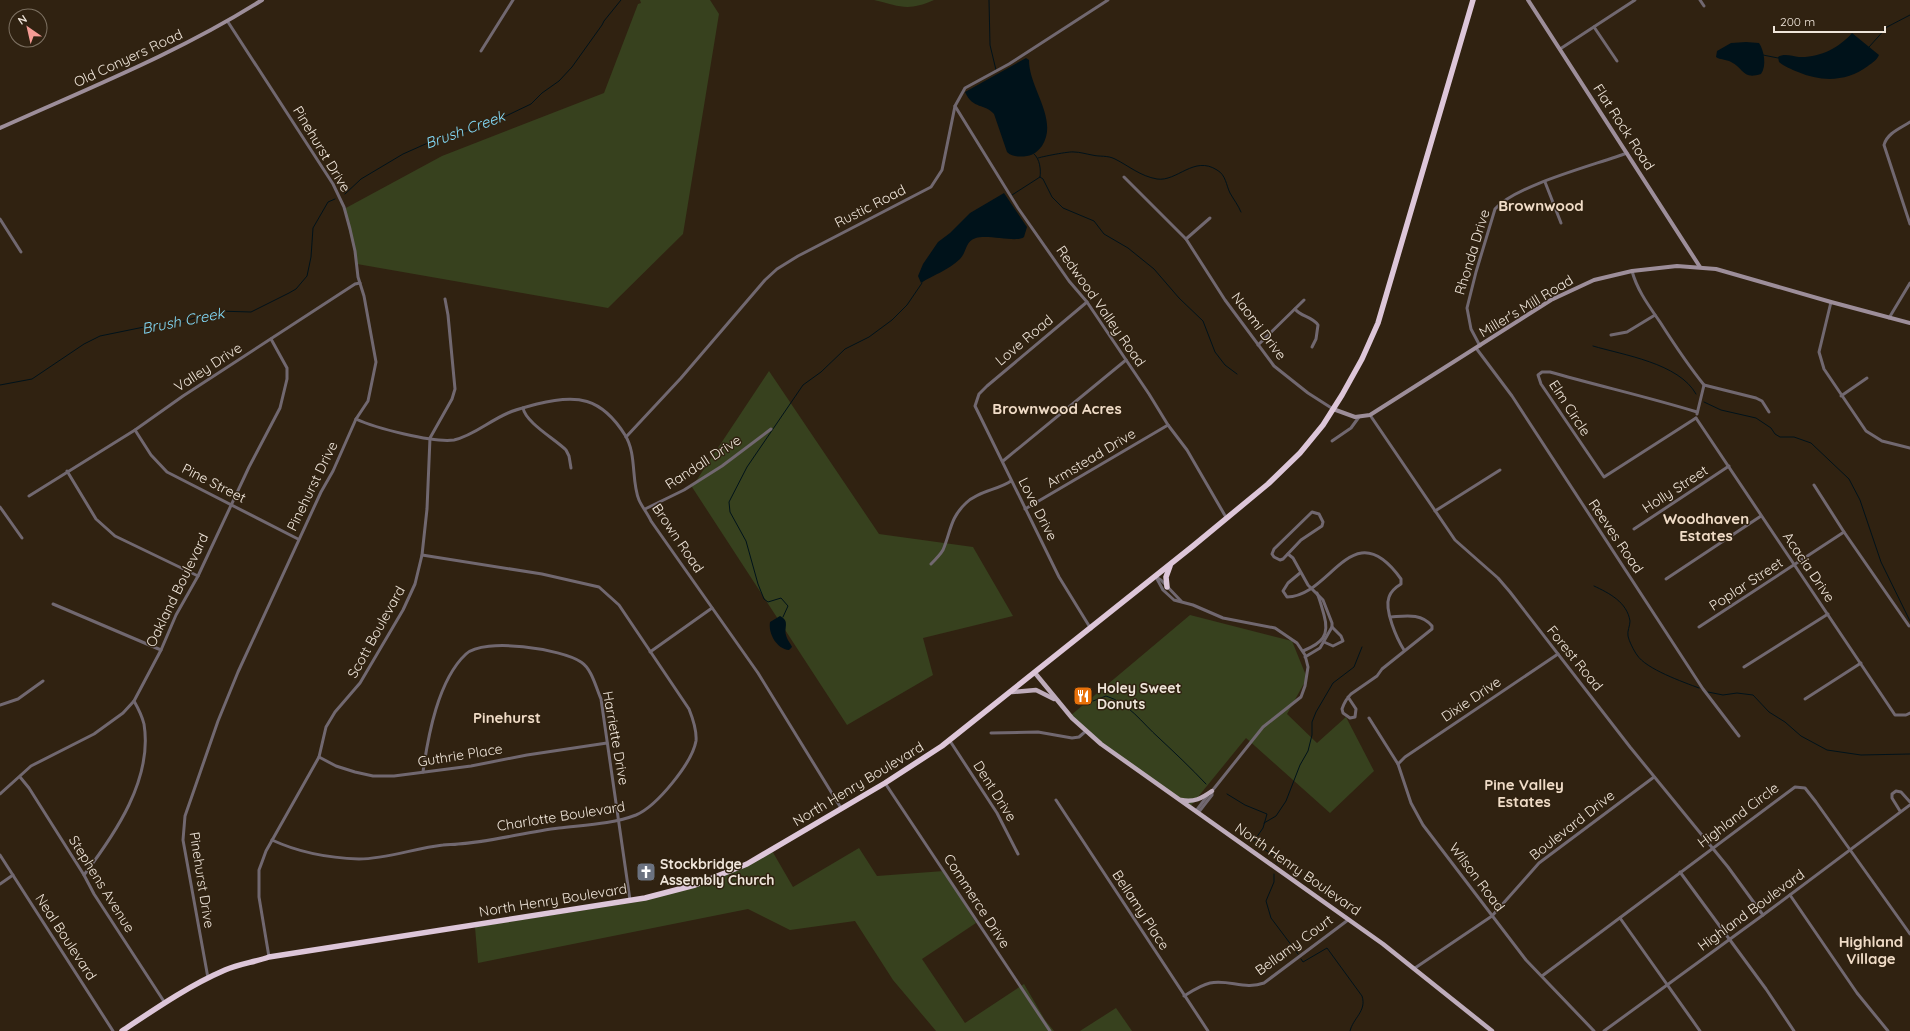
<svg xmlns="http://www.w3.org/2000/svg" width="1910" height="1031" font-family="Quicksand,sans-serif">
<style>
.green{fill:#37411e}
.water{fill:#00121a}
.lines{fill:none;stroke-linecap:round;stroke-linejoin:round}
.stream{stroke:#00121a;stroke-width:1}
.street{stroke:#716870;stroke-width:3}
.secondary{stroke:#9d8e9a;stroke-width:4}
.primary{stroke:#beacbb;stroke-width:4.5}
.highway{stroke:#ddc6d9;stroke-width:5.5}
.labels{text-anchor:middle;stroke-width:3;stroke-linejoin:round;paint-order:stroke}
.street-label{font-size:14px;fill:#efe5da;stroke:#302211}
.poi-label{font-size:14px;font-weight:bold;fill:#efe5da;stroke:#302211;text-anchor:start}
.water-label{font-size:15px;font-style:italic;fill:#83dbf9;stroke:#302211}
.neighbourhood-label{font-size:15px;font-weight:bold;fill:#f0dcc7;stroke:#302211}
</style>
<rect width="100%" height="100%" fill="#302211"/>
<g class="green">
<polygon points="640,0 710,0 719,14 683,234 608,308 357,264 344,209 442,156 604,93 638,4 641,3"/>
<path d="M 874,0 L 934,0 C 907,12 900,6 874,0 Z"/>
<polygon points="769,371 879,534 973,547 1013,616 923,638 933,675 847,725 692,487"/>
<polygon points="1190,615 1292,641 1307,678 1287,714 1317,743 1346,717 1374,771 1330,813 1246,738 1189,808 1114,754 1070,716"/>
<polygon points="859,848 877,876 944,871 976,923 922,959 965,1023 1024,984 1045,1020 1054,1031 936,1031 893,980 855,921 790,930 748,909 478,963 475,927 637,902 708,882 771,849 793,887"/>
<polygon points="1116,1008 1132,1031 1080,1031"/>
</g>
<g class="water">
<path d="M 1852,33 L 1879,55 C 1877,60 1872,63 1868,66 C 1847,82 1821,82 1798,72 C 1791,69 1785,67 1779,62 L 1778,57 C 1784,53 1792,56 1799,57 C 1819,58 1839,48 1852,33 Z"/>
<path d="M 1746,42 L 1759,43 C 1764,50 1767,66 1761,74 C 1742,80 1744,68 1731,62 C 1726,59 1720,60 1716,57 L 1717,51 L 1731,43 Z"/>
<path d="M 1026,58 L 1029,60 C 1029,89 1059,119 1042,146 C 1038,151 1034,155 1027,156 C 1020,157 1012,157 1007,152 L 994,114 C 985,103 973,110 965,92 Z"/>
<path d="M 1004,193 L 1027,227 L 1024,237 C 1017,243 988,234 976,238 C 965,241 967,252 960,259 C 949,270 933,275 921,283 L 918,276 L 923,264 L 938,242 L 950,233 L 970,213 Z"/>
<path d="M 780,616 C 790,621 784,627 786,635 C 787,640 791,644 792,647 L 789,650 C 777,649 768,634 770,622 Z"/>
</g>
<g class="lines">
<g class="stream">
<polyline points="989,0 990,45 996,70"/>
<polyline points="1869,47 1887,27 1910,15"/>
<polyline points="1763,55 1778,58"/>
<path d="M 1038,158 C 1040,157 1070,151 1074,152 C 1080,152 1086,154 1092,155 C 1100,157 1107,155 1115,159 C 1129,166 1140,176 1157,179 C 1177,182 1194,155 1217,170 C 1226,175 1226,185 1230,193 C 1234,200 1238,205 1241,212"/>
<polyline points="1040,177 1043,179 1052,197 1063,208 1094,221 1104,234 1128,248 1154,269 1179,298 1203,321 1215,352 1225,365 1237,374"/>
<polyline points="345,194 361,179 403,154 439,138 485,126 531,104 542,93 559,81 572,67 602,25 604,21 621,0"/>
<path d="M 1012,195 L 1040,177 C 1041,170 1040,159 1034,154"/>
<path d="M 1593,346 C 1623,355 1679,363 1696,394"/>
<polyline points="0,385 32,379 84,344 100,336 144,327 175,324 217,311 251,312 289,293 296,289 307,276 311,257 313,228 328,202 335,199"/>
<polyline points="1704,402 1721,410 1756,418 1771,428 1775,434 1780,437 1794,437 1811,443 1849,479 1860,500 1881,562 1910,621"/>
<path d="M 1594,586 C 1609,593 1627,602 1630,621 C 1630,626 1627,631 1628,636 C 1629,641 1634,651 1637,655 C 1646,669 1683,682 1699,688"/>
<polyline points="783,617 788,606 781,598 768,602 764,599 758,584 746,541 730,512 729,502 747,467 803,385 821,372 845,349 869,337 892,320 907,305 922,283"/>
<polyline points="1708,692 1723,695 1737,693 1753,695 1769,712 1785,722 1801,736 1827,750 1861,755 1910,754"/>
<path d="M 1093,701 L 1106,696 C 1129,703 1142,723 1159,738 C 1175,753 1191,768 1206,784"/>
<polyline points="1227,794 1245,805 1267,814 1263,828 1254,841"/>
<polyline points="1264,823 1276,816 1286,801 1300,765 1308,751 1312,735 1312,722 1316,712 1333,683 1354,667 1362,647"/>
<polyline points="1259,846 1278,858 1277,863"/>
<polyline points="1274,874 1274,882 1266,901 1271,918 1298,954"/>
<path d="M 1301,959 L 1303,962 L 1327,948 L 1362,996 C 1367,1011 1353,1018 1350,1031"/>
</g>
<g class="street">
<polyline points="1700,0 1704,6"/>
<polyline points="1594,27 1617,61"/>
<polyline points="1560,49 1635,0"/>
<polyline points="481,51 513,0"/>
<polyline points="955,106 1018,208 1069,281 1087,302 1149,394 1168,425 1187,450 1227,519"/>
<path d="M 1910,122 C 1901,128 1887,133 1884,145 L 1910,224"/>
<polyline points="1124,177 1186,239 1225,300 1274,366 1308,393 1333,409"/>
<polyline points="1545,182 1561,223"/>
<polyline points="0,219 21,252"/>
<polyline points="1186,239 1210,218"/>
<path d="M 1632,271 C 1637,290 1649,306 1660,322 C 1674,344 1688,365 1704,385 L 1697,414"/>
<polyline points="1087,302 987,386 979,394 975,406 1059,577 1091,629"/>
<polyline points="1831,302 1819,352 1824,369 1866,431 1882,441 1910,448"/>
<path d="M 1295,309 C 1301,317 1312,316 1318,325 L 1316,339 L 1312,347"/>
<polyline points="1889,318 1910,283"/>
<polyline points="1611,335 1627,332 1655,315"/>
<polyline points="1258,345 1304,300"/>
<path d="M 1480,346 L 1471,329 L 1467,308 L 1476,272 L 1495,209 C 1516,185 1595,165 1627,153"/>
<polyline points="1476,348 1512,396 1703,689 1739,736"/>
<polyline points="1704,385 1756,398 1762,401 1769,412"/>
<polyline points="1841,396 1867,378"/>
<path d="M 523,408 C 526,423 555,439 566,450 L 569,456 L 571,468"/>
<polyline points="1370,415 1455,540 1498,578 1510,592 1630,747 1728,867 1763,915"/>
<path d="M 1696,418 L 1604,477 L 1541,384 L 1538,375 L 1542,372 L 1550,372 C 1599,386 1648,397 1697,412"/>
<polyline points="1696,418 1891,709 1895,715 1906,715 1910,713"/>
<path d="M 356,419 C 375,428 433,443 454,440 C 473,436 489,421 508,413 C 517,409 527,407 537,404 C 577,394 601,397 625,435 C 637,454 631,481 639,500 C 642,507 648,514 651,521 L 758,673 L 841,808"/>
<polyline points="135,430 151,455 167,472 298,539"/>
<polyline points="626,437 681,378 765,280 777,269 798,256 931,187 942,170 955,106 965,88 1009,64 1108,0"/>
<polyline points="1332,441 1351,428 1359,417"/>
<polyline points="1003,461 1126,360"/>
<polyline points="67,471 96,519 115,536 198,576"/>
<polyline points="1814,485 1844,532 1909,626"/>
<polyline points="29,496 135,430 183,396 355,284 360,283"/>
<polyline points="0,507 22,538"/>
<polyline points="645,509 684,490 722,466 771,429"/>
<polyline points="1025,509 1168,425"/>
<polyline points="1435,511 1500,470"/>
<polygon points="1312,512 1319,514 1323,522 1322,526 1301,540 1283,559 1280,560 1274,557 1272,554 1274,549"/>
<polyline points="1634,529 1729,466"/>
<polyline points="1288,554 1293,558 1308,585 1323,600 1332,623 1332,627 1320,648 1305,657"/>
<path d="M 931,564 C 935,560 940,555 943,550 C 951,531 950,518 966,503 C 978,491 998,490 1011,481"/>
<path d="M 1300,573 L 1288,583 L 1283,591 L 1287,597 C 1331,597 1352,511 1401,579 L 1401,584 C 1396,587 1391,591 1389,597 C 1384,610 1397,639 1404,650"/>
<polyline points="1156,577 1163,590 1174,600 1193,605 1223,618 1275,628 1297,643 1305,655 1308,667 1305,686 1301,697 1263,727 1212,791"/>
<polyline points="1156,577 1161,580 1181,601"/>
<polyline points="1666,579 1761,516"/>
<polyline points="53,604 161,650"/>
<polyline points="1699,627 1844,532"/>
<polyline points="1324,642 1333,646 1343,641 1341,636 1332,627"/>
<path d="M 1303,651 C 1322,643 1330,636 1324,615 C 1322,608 1320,600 1317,593"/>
<polyline points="650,652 712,608"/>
<polyline points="1744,667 1828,614"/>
<path d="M 1348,697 L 1356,709 L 1355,717 L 1350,718 L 1343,713 L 1342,709 C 1344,703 1346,699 1351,694 L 1377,676 L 1382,669 L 1432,629 L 1432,626 C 1421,613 1406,616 1391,617"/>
<polyline points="1805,699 1861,663"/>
<polyline points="0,705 18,699 43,681"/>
<polyline points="1369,718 1398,764 1411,803 1423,825 1526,960 1594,1031"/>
<polyline points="991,733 1038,732 1072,738 1079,737 1086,731"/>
<polyline points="950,741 997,813 1018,854"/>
<polyline points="319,757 336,766 355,772 373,776 394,776 471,766 527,755 607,743"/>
<polyline points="1398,764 1405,757 1558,654"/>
<path d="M 423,772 C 428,736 438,680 466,654 C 484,637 562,649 581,662 C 592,669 596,688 601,699 L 630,900"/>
<polyline points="20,777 29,788 84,875 94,894 165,1003"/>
<polyline points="885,783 1050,1031"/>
<polyline points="0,794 31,766 94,734 123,713 134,701 161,650 176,615 198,576 249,467 280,408 287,379 287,368 271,339"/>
<polyline points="1056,800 1208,1031"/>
<polyline points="1196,811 1208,795"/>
<polyline points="1900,811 1892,798 1892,794 1896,791 1901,792 1910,802"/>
<polyline points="1198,813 1212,795 1212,791"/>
<path d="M 272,840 C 300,853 328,858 359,859 C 387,859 415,848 443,845 C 448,844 453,845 458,844 C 490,842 526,832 559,828 C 584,825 613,824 636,815 C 657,806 692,763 696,741 C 697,730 693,719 689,709 L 619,605 L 599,587 L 542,574 L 422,555"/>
<polyline points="0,855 113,1031"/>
<polyline points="1680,872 1766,989 1794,1031"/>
<path d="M 84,875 C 115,834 153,779 144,724 C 142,716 138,708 134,701"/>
<polyline points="0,884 13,875"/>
<polyline points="1790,895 1857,993 1888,1031"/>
<polyline points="1620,918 1700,1031"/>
<polyline points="269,957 259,897 259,870 262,862 266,851 319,757 326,727 335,712 360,683 403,610 415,584 422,555 427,509 430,438 452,399 455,389 448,315 445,299"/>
<polyline points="1415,968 1492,916 1539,863 1654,777"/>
<polyline points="1542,976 1795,787 1805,788 1816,802 1910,934"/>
<polyline points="208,978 183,840 185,816 218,721 238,672 321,492 333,471 356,419 368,401 376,362 364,296 358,277 355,251 350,229 344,207 333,184 228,22"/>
<path d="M 1184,996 C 1192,991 1201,985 1210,983 C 1228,979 1245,990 1264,983 L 1348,920"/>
<polyline points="1604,1031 1763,915 1910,805"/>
</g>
<g class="secondary">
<polyline points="1528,0 1700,267"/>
<path d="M 0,128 C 89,88 180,52 262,0"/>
<polyline points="1333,409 1355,417 1370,415 1551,300 1594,280 1632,271 1677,266 1716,269 1831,302 1910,323"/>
</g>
<g class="primary">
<polyline points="1035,673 1072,718 1101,744 1383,944 1492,1031"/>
<polyline points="1012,692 1036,690 1054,699"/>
<path d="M 1181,800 C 1194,803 1202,798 1212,791"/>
</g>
<g class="highway">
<polyline points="1167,587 1166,577 1170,566"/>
<path d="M 122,1031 C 155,1009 188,986 225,970 C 239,964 255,962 269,957 L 645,898 L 695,885 L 747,864 L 885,783 L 942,746 L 1193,546 L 1268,484 L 1300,453 L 1323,425 L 1342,395 L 1362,359 L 1378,323 L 1473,0"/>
</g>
</g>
<defs>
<g id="restaurant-square" transform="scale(1)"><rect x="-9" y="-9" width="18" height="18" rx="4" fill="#e8710a" stroke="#302211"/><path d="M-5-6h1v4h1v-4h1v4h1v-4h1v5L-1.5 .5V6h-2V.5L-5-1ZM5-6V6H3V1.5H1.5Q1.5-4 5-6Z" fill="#fff"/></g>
<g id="church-square" transform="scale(1)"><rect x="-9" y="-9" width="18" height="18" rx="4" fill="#6b7280" stroke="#302211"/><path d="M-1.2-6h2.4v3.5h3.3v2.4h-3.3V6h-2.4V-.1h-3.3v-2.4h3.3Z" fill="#fff"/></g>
</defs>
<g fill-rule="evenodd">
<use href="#restaurant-square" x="1083" y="696"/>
<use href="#church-square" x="646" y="872"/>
</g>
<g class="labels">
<g class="street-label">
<text transform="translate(128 58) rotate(-25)" y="5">Old Conyers Road</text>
<text transform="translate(1624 127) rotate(57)" y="5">Flat Rock Road</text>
<text transform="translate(322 149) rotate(59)" y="5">Pinehurst Drive</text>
<text transform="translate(870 206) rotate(-27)" y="5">Rustic Road</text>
<text transform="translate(1472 252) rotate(-73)" y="5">Rhonda Drive</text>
<text transform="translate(1101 306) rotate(55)" y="5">Redwood Valley Road</text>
<text transform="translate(1526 306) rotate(-31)" y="5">Miller's Mill Road</text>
<text transform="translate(1259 326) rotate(53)" y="5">Naomi Drive</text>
<text transform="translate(1024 340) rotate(-40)" y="5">Love Road</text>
<text transform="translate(208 367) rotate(-33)" y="5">Valley Drive</text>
<text transform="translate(1570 408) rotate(57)" y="5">Elm Circle</text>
<text transform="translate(1091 458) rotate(-31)" y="5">Armstead Drive</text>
<text transform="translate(703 462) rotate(-33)" y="5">Randall Drive</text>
<text transform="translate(214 483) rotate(27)" y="5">Pine Street</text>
<text transform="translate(312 486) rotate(-64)" y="5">Pinehurst Drive</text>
<text transform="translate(1675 489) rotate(-33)" y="5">Holly Street</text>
<text transform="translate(1038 509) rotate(63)" y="5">Love Drive</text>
<text transform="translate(1616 536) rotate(56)" y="5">Reeves Road</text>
<text transform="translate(678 538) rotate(56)" y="5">Brown Road</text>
<text transform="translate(1809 567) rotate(56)" y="5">Acacia Drive</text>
<text transform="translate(1746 584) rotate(-33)" y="5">Poplar Street</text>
<text transform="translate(177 590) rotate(-64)" y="5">Oakland Boulevard</text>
<text transform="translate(376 632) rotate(-61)" y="5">Scott Boulevard</text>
<text transform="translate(1575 658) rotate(51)" y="5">Forest Road</text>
<text transform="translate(1471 699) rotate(-34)" y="5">Dixie Drive</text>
<text transform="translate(616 738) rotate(80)" y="5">Harriette Drive</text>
<text transform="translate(460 755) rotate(-9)" y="5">Guthrie Place</text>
<text transform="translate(858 784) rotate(-31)" y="5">North Henry Boulevard</text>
<text transform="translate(995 791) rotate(58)" y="5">Dent Drive</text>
<text transform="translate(1738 815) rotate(-37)" y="5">Highland Circle</text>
<text transform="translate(561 816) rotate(-9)" y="5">Charlotte Boulevard</text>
<text transform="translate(1572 825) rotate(-38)" y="5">Boulevard Drive</text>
<text transform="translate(1298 869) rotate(35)" y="5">North Henry Boulevard</text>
<text transform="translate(1477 877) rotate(53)" y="5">Wilson Road</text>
<text transform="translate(202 880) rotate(81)" y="5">Pinehurst Drive</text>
<text transform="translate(102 884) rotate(58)" y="5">Stephens Avenue</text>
<text transform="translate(553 900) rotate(-9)" y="5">North Henry Boulevard</text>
<text transform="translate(977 901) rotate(57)" y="5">Commerce Drive</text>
<text transform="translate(1141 910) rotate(57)" y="5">Bellamy Place</text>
<text transform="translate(1751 910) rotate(-36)" y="5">Highland Boulevard</text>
<text transform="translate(66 937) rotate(57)" y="5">Neal Boulevard</text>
<text transform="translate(1294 945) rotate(-36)" y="5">Bellamy Court</text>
</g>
<g class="poi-label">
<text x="1097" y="693">Holey Sweet<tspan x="1097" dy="16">Donuts</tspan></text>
<text x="660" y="869">Stockbridge<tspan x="660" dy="16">Assembly Church</tspan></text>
</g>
<g class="water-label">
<text transform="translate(465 130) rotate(-20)" y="5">Brush Creek</text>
<text transform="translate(183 321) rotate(-11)" y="5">Brush Creek</text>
</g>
<g class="neighbourhood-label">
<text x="1541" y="211">Brownwood</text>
<text x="1057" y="414">Brownwood Acres</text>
<text x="1706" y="524">Woodhaven<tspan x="1706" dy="17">Estates</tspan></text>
<text x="507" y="723">Pinehurst</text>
<text x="1524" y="790">Pine Valley<tspan x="1524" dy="17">Estates</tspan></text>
<text x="1871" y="947">Highland<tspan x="1871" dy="17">Village</tspan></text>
</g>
</g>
<g transform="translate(28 28) rotate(326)"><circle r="19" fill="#302211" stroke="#7c7061"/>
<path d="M0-3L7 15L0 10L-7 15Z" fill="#f59c95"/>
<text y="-6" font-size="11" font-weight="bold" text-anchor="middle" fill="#efe5da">N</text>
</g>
<path d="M1774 26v6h111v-6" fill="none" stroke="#efe5da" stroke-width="2"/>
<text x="1780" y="26" font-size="12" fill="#efe5da" stroke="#302211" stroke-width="3" paint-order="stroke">200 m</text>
</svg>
